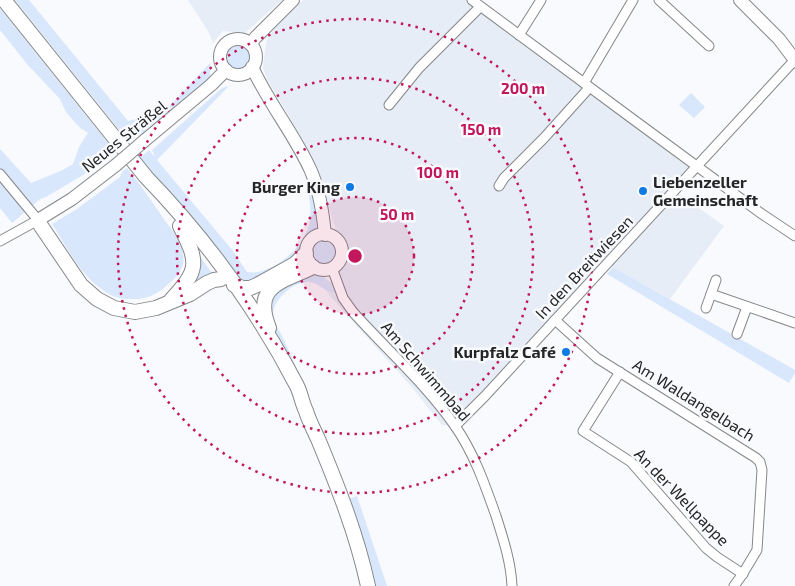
<svg xmlns="http://www.w3.org/2000/svg" width="795" height="586" font-family="'Exo 2',sans-serif">
<style>
.built{fill:#e6edf6}
.green{fill:#d8e7fb}
.lines{fill:none;stroke-linecap:round;stroke-linejoin:round}
.street-casing{stroke:#858789;stroke-width:11}
.secondary-casing{stroke:#858789;stroke-width:14}
.primary-casing{stroke:#858789;stroke-width:16}
.street{stroke:#fff;stroke-width:9}
.secondary{stroke:#fff;stroke-width:12}
.primary{stroke:#fff;stroke-width:14}
.secondary-bridge-casing{stroke:#858789;stroke-width:14;stroke-linecap:butt}
.secondary-bridge{stroke:#fff;stroke-width:12}
.ring{fill:none;stroke:#c2185b;stroke-width:2.5;stroke-dasharray:2.5 5}
.poi-dot{fill:#0f7ae2;stroke:#f8fafd;stroke-width:2}
.labels{text-anchor:middle;stroke-width:5;stroke-linejoin:round;paint-order:stroke}
.street-label{font-size:16px;fill:#242525;stroke:#f8fafd}
.poi-label{font-size:16px;font-weight:bold;fill:#242525;stroke:#f8fafd;text-anchor:end}
.centre{fill:#c2185b;stroke:#f8fafd;stroke-width:2.5}
.ring-label{font-size:15px;text-anchor:middle;font-weight:bold;fill:#c2185b;stroke:#f8fafd;stroke-width:5;stroke-linejoin:round;paint-order:stroke}
</style>
<rect width="100%" height="100%" fill="#f8fafd"/>
<g class="built">
<polygon points="188,0 282,0 245,33 223,31 213,43 208,31"/>
<polygon points="303,0 476,0 697,162 678,193 724,226 670,299 613,267 606,265 455,426 442,425 410,385 330,296 326,290 340,265 345,259 346,249 342,240 337,234 316,166 287,113 267,79 263,68 266,42 275,28"/>
</g>
<g class="green">
<polygon points="15,0 29,0 128,121 165,111 210,63 210,77 204,86 142,138 139,135 129,142"/>
<polygon points="0,8 116,153 103,163 46,197 40,199 12,223 0,208 0,149 31,183 63,170 73,164 79,147 88,133 79,127 66,112 60,99 27,64 0,30"/>
<circle cx="238" cy="57" r="12"/>
<path d="M 229,86 L 157,160 L 233,251 L 247,272 C 250,272 255,273 258,272 C 281,267 307,244 310,220 C 312,205 307,189 305,174 L 308,176 C 314,195 323,214 317,234 L 309,239 L 301,256 L 250,283 L 240,280 L 140,158 L 149,150 L 155,157 L 152,150 L 222,88 Z"/>
<polygon points="691,93 705,107 694,118 679,105"/>
<path d="M 127,168 C 141,185 153,203 165,221 C 173,231 181,241 183,254 C 186,268 176,278 166,286 C 156,295 145,300 131,299 C 128,299 123,299 120,298 C 114,297 108,294 103,290 C 79,274 67,247 52,224 L 77,209 L 120,177 L 122,172 Z"/>
<circle cx="324" cy="253" r="12"/>
<polygon points="196,251 212,273 186,290"/>
<polygon points="613,267 795,370 795,373 789,383 607,274"/>
<path d="M 309,273 C 323,277 330,277 335,292 C 333,292 330,292 328,291 C 320,288 318,282 307,282 C 291,283 270,302 273,319 C 274,325 280,330 282,336 C 291,356 300,376 309,396 L 270,323 L 269,303 L 282,286 Z"/>
<polygon points="357,496 387,586 376,586 371,564 348,499"/>
</g>
<g class="lines">
<g class="street-casing">
<g id="street">
<polyline points="472,0 634,120 762,214 795,236"/>
<polyline points="659,0 709,46"/>
<polyline points="519,35 541,0"/>
<polyline points="584,83 633,0"/>
<polyline points="389,105 419,68 480,7"/>
<polyline points="0,174 38,220 0,241"/>
<polyline points="499,186 504,178 544,138 589,88"/>
<path d="M 332,268 L 343,298 L 353,312 C 387,350 426,384 455,426 C 474,453 485,485 496,516 C 503,538 511,562 512,586"/>
<polyline points="716,280 711,294 795,323"/>
<polyline points="706,308 711,294"/>
<polyline points="555,320 597,358 756,458 760,462 762,470 757,550 742,575 734,586"/>
<polyline points="737,334 747,307"/>
<polyline points="620,372 583,431 631,462 706,548 717,557 743,574"/>
<polyline points="455,426 485,396 791,64 795,62"/>
</g>
</g>
<g class="secondary-casing">
<g id="secondary">
<polyline points="740,0 779,39 795,60"/>
<circle cx="238" cy="57" r="18"/>
<polyline points="250,44 256,37 293,0"/>
<path d="M 252,67 C 269,104 295,135 311,171 C 320,192 323,213 325,235"/>
<polyline points="144,141 211,85 226,70"/>
<polyline points="38,220 72,199 116,165"/>
<circle cx="324" cy="252" r="18"/>
</g>
</g>
<g class="primary-casing">
<g id="primary">
<path d="M 4,0 L 146,177 C 205,238 258,311 297,386 C 301,394 302,403 306,411 C 309,421 314,430 318,439 C 338,487 357,535 368,586"/>
<polyline points="38,220 41,226 81,285 97,299 114,308 135,312 156,308 190,294 207,283 214,280 221,279"/>
<polyline points="234,285 243,288 250,288 257,285 295,264 306,253"/>
<path d="M 171,300 C 199,270 199,263 180,226"/>
<path d="M 269,328 C 252,285 282,282 313,267"/>
</g>
</g>
<use href="#street" class="street"/>
<use href="#secondary" class="secondary"/>
<use href="#primary" class="primary"/>
<g class="secondary-bridge-casing">
<polyline id="secondary-bridge" points="116,165 144,141"/>
</g>
<use href="#secondary-bridge" class="secondary-bridge"/>
</g>
<circle cx="355" cy="256" r="59" fill="#c2185b" fill-opacity=".12"/>
<g class="ring">
<circle cx="355" cy="256" r="59"/>
<circle cx="355" cy="256" r="118"/>
<circle cx="355" cy="256" r="178"/>
<circle cx="355" cy="256" r="237"/>
</g>
<g class="poi-dot">
<circle cx="350" cy="187" r="5"/>
<circle cx="643" cy="191" r="5"/>
<circle cx="566" cy="352" r="5"/>
</g>
<g class="labels">
<g class="street-label">
<text transform="translate(124 136) rotate(-39)" y="6">Neues Sträßel</text>
<text transform="translate(584 267) rotate(-47)" y="6">In den Breitwiesen</text>
<text transform="translate(426 371) rotate(49)" y="6">Am Schwimmbad</text>
<text transform="translate(694 400) rotate(32)" y="6">Am Waldangelbach</text>
<text transform="translate(682 497) rotate(46)" y="6">An der Wellpappe</text>
</g>
<g class="poi-label">
<text x="653" y="188" text-anchor="start">Liebenzeller<tspan x="653" dy="18">Gemeinschaft</tspan></text>
<text x="340" y="193">Burger King</text>
<text x="556" y="358">Kurpfalz Café</text>
</g>
</g>
<circle cx="355" cy="256" r="8" class="centre"/>
<g class="ring-label">
<text x="523" y="94">200 m</text>
<text x="481" y="135">150 m</text>
<text x="438" y="178">100 m</text>
<text x="397" y="220">50 m</text>
</g>
</svg>
